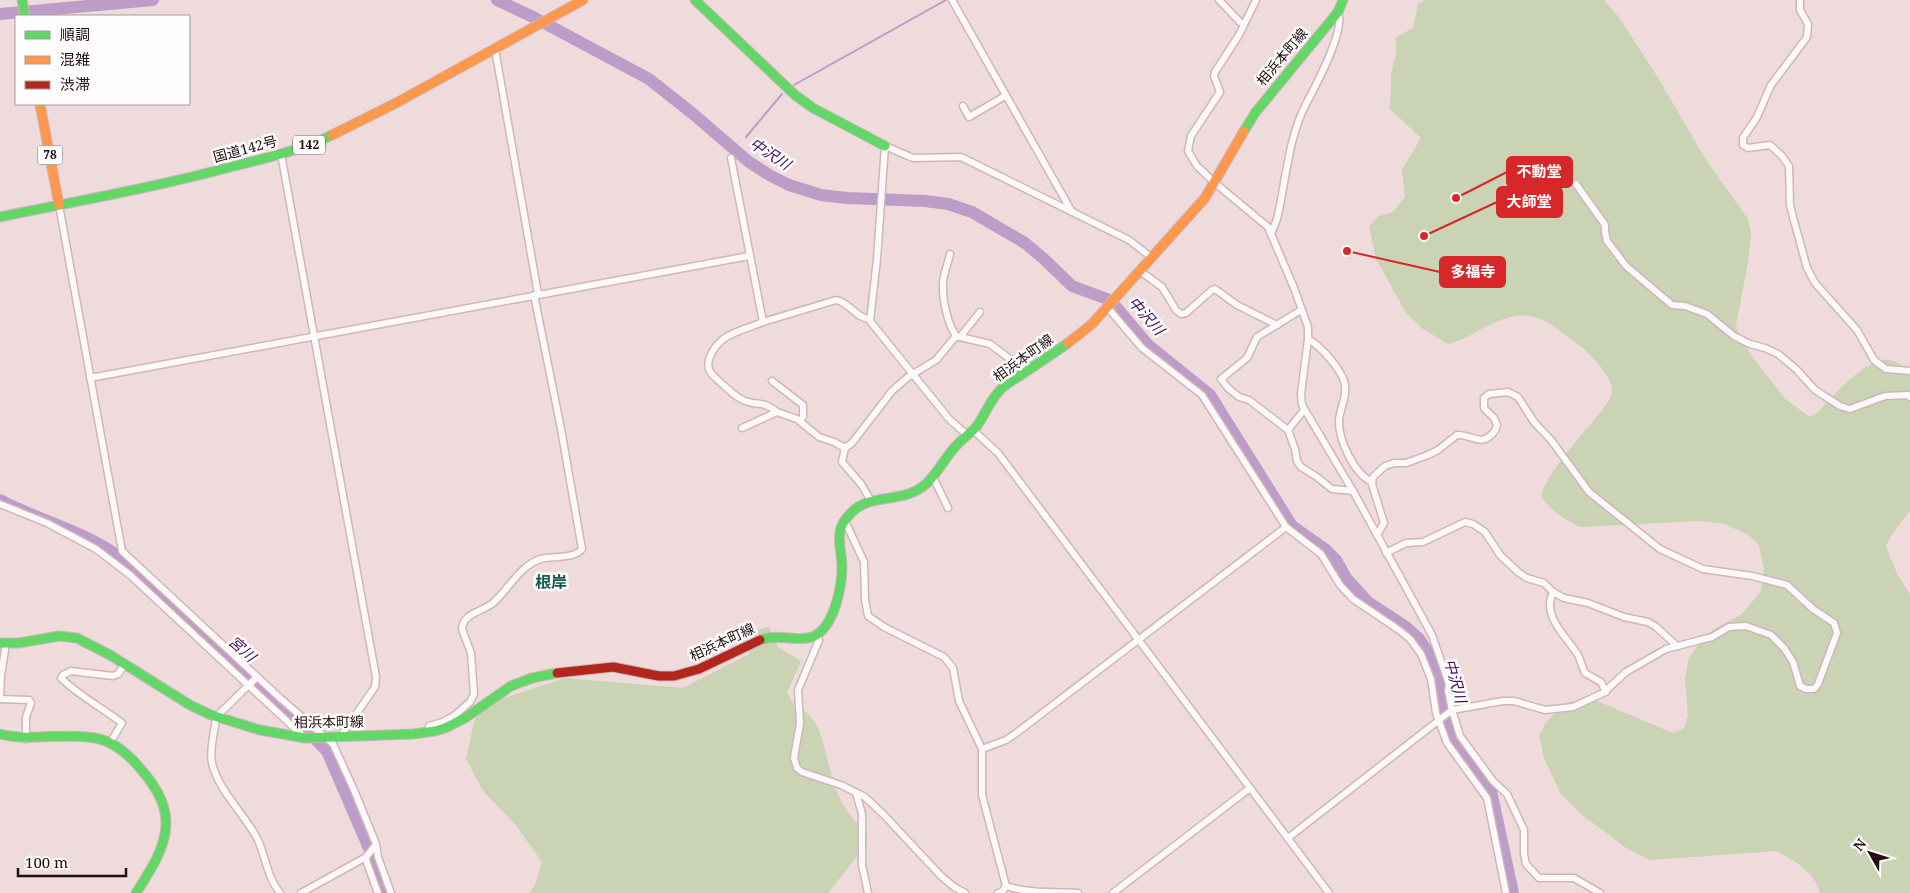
<svg xmlns="http://www.w3.org/2000/svg" width="1910" height="893" font-family="'Noto Serif','Noto Sans JP',serif">
<style>
.green{fill:#cad3b3}
.lines{fill:none;stroke-linecap:round;stroke-linejoin:round}
.stream{stroke:#bd9cc8;stroke-width:2}
.river{stroke:#bd9cc8;stroke-width:12}
.street-casing{stroke:#cdb7b9;stroke-width:9}
.fast-casing{stroke:#cdb7b9;stroke-width:11}
.slow-casing{stroke:#cdb7b9;stroke-width:11}
.jam-casing{stroke:#cdb7b9;stroke-width:11}
.street{stroke:#fdf9fa;stroke-width:6}
.fast{stroke:#63d668;stroke-width:9}
.slow{stroke:#ff974d;stroke-width:9}
.jam{stroke:#b3261e;stroke-width:9}
.labels{text-anchor:middle;stroke-width:5;stroke-linejoin:round;paint-order:stroke}
.shield{fill:#fdfdfd;stroke:#645557;stroke-width:1}
.shield-label{font-size:12px;font-weight:bold;fill:#230d10}
.street-label{font-size:14px;fill:#230d10;stroke:#fdfdfd}
.water-label{font-size:15px;font-style:italic;fill:#44105b;stroke:#fdfdfd}
.quarter-label{font-size:16px;font-weight:bold;fill:#195554;stroke:#fdfdfd}
.leader{fill:none;stroke:#d62828;stroke-width:2}
.callout-dot{fill:#d62828;stroke:#fdfdfd;stroke-width:2}
.callout{fill:#d62828;stroke:#d62828;stroke-width:2}
.callout-label{font-size:15px;text-anchor:middle;font-weight:bold;fill:#fff}
</style>
<rect width="100%" height="100%" fill="#efdadc"/>
<g class="green">
<path d="M 1425,0 L 1604,0 L 1618,16 L 1657,76 L 1706,160 L 1748,219 L 1751,234 L 1748,263 L 1736,325 L 1740,337 L 1752,356 L 1785,399 L 1810,417 C 1819,413 1823,406 1830,399 C 1843,386 1873,353 1894,361 C 1899,363 1905,367 1910,371 L 1910,511 L 1894,531 L 1886,546 L 1898,576 L 1910,594 L 1910,893 L 1820,893 C 1816,873 1793,859 1776,851 L 1650,860 L 1626,848 L 1605,832 L 1582,815 L 1561,794 L 1544,758 L 1539,735 L 1547,721 L 1565,703 L 1590,698 L 1673,733 L 1684,728 L 1688,716 L 1685,679 L 1689,658 L 1702,640 L 1714,629 L 1742,614 L 1761,591 L 1764,569 L 1759,545 L 1750,536 L 1725,524 L 1699,521 L 1580,527 C 1565,520 1550,510 1541,496 C 1546,476 1575,442 1590,425 C 1596,417 1612,401 1612,391 C 1613,378 1591,354 1580,346 C 1550,324 1535,305 1496,322 C 1479,329 1466,340 1448,344 L 1423,329 L 1406,313 L 1376,259 L 1369,226 L 1379,216 L 1393,212 L 1405,197 L 1402,170 L 1421,138 L 1389,108 C 1391,97 1391,88 1391,77 C 1392,60 1399,57 1395,38 L 1413,28 L 1418,4 Z"/>
<path d="M 769,627 L 778,647 L 801,661 L 787,692 L 795,707 C 825,713 826,766 836,790 C 843,807 854,821 867,833 L 867,844 L 828,893 L 529,893 L 535,885 L 542,862 L 515,824 L 483,791 L 466,759 L 474,722 L 483,705 L 565,678 L 683,688 L 749,654 L 752,631 Z"/>
</g>
<g class="lines">
<g class="stream">
<polyline points="794,85 946,0"/>
<polyline points="746,137 782,94"/>
<polyline points="734,150 737,147"/>
</g>
<g class="river">
<polyline points="497,0 533,17 649,79 692,113 749,162 771,176 789,185 821,195 847,198 925,201 948,204 972,212 1025,243 1044,259 1072,286 1107,299 1115,306 1148,345 1210,395 1292,526 1326,550 1336,560 1346,578 1368,602 1406,627 1419,639 1430,655 1442,687 1446,720 1453,741 1491,791 1513,893"/>
<polyline points="0,14 153,0"/>
<path d="M 0,500 C 38,520 78,529 115,554 L 303,726 L 327,751 L 375,862 L 377,873 L 384,893"/>
</g>
<g class="street-casing">
<g id="street">
<polyline points="952,0 1072,212"/>
<polyline points="1219,0 1240,22 1244,24"/>
<polyline points="1256,0 1239,35 1215,72 1214,76 1220,92 1191,136 1188,151 1197,166 1215,183 1268,227 1294,288 1308,327 1308,339 1301,394 1302,405 1353,491 1432,635 1449,684 1448,691 1452,710 1460,736 1493,781 1507,794 1524,830 1524,854 1526,864 1539,878 1574,878 1600,893"/>
<polyline points="1800,0 1800,10 1808,24 1807,37 1771,85 1757,117 1743,138 1743,145 1748,148 1770,145 1782,156 1789,166 1790,205 1793,217 1807,268 1815,283 1857,330 1874,360 1886,369 1910,371"/>
<polyline points="495,49 538,294"/>
<polyline points="963,106 969,117 1005,96"/>
<polyline points="281,154 376,677 375,687 340,737"/>
<path d="M 731,158 L 763,322 L 836,300 C 849,302 856,318 869,319"/>
<polyline points="1576,184 1605,225 1605,232 1607,241 1626,266 1672,305 1685,306 1707,314 1734,336 1750,344 1765,348 1778,354 1796,369 1815,390 1840,406 1850,409 1885,396 1909,395 1910,397"/>
<polyline points="59,205 122,551 280,698 333,744 354,790 376,844 378,857 391,893"/>
<path d="M 1271,234 L 1277,219 C 1286,181 1288,139 1306,104 C 1315,87 1346,30 1338,12"/>
<path d="M 950,254 C 948,263 944,273 943,282 C 942,298 947,323 956,336"/>
<polyline points="1140,271 1162,287 1176,310 1181,314 1186,313 1212,290 1215,289 1237,305 1277,325"/>
<polyline points="1108,308 1142,348 1202,395 1286,527 1321,554 1340,585 1353,599 1399,630 1410,639 1421,654 1431,679 1436,713 1447,743 1487,798 1506,893"/>
<polyline points="1301,310 1257,337 1247,358 1221,379 1228,388 1239,397 1249,400 1288,430 1295,449 1297,461 1301,467 1317,477 1332,489 1353,491"/>
<path d="M 763,322 C 742,331 719,333 710,357 C 705,369 711,374 720,382 C 727,388 736,398 745,401 C 759,406 762,400 777,412"/>
<polyline points="960,337 980,312"/>
<path d="M 1308,339 C 1321,346 1344,372 1345,386 C 1347,398 1340,408 1339,420 C 1338,439 1354,474 1372,482"/>
<polyline points="90,378 749,256"/>
<polyline points="772,381 803,405 803,417 800,421"/>
<polyline points="742,428 777,412 797,419 819,437 834,442 845,448"/>
<polyline points="973,430 998,453 1329,893"/>
<polyline points="1288,430 1304,410"/>
<polyline points="967,435 949,419 870,321 877,259 885,146 913,158 961,157 1129,240 1151,257"/>
<polyline points="933,477 948,508"/>
<polyline points="871,501 861,484 842,462 845,448 852,443 892,391 908,377 936,360 956,336 990,344 1026,371"/>
<polyline points="0,504 47,523 96,549 130,575 304,737"/>
<path d="M 845,521 L 864,562 L 865,600 L 868,616 L 884,627 L 944,657 L 953,668 L 959,701 L 982,749 L 982,795 L 1006,886 C 1025,893 1056,892 1078,893"/>
<polyline points="1386,553 1406,543 1423,542 1465,522 1473,524 1485,532 1500,555 1518,572 1527,578 1544,583 1553,592 1564,598 1588,603 1624,617 1648,622 1655,626 1677,646"/>
<path d="M 1553,592 C 1541,616 1567,637 1578,655 C 1581,661 1582,667 1585,673 L 1601,682 L 1606,692"/>
<polyline points="817,635 819,640 798,690 800,723 794,758 797,768 802,772 841,785 865,797 884,815 941,876 954,887 965,893"/>
<polyline points="6,644 1,675 0,699 29,700 31,703 26,717 26,739"/>
<path d="M 257,677 L 216,717 C 215,731 209,749 212,763 C 219,792 245,814 258,840 C 266,858 267,877 280,893"/>
<path d="M 428,732 L 429,726 L 443,722 L 454,716 L 470,702 L 474,694 L 471,653 L 462,629 C 463,613 482,612 493,603 C 509,589 520,565 541,559 C 553,556 574,559 582,549 L 561,429 L 534,295"/>
<path d="M 110,743 L 122,723 C 103,708 79,696 61,678 L 63,675 L 71,671 L 113,676 L 118,674 L 125,664"/>
<polyline points="982,749 1006,740 1015,734 1286,527"/>
<polyline points="856,793 862,814 862,865 868,893"/>
<path d="M 1288,838 L 1452,710 L 1503,701 L 1514,701 L 1545,710 L 1573,707 L 1603,693 L 1626,672 L 1666,649 L 1712,637 L 1729,627 L 1746,626 L 1771,635 L 1784,648 L 1793,662 L 1800,686 L 1806,689 L 1814,689 L 1818,684 L 1837,633 L 1834,623 L 1813,609 L 1787,585 L 1752,576 L 1703,569 L 1660,549 L 1589,492 L 1551,440 L 1534,422 L 1518,397 L 1508,392 L 1489,394 L 1484,398 L 1484,408 L 1494,418 L 1497,425 C 1496,429 1495,432 1491,435 C 1481,446 1470,434 1457,435 L 1438,450 L 1428,455 L 1406,463 L 1394,463 L 1385,466 L 1373,477 L 1372,484 L 1384,523 L 1377,535"/>
<polyline points="375,846 366,857 367,863 378,893"/>
<polyline points="301,893 366,857"/>
<polyline points="998,893 1002,892 1006,886"/>
<polyline points="1113,893 1250,788"/>
</g>
</g>
<g class="fast-casing">
<g id="fast">
<polyline points="22,0 25,16"/>
<polyline points="695,0 795,95 813,108 885,146"/>
<polyline points="1244,131 1255,113 1338,12 1343,0"/>
<path d="M 0,217 C 78,201 157,187 234,166 C 267,158 301,150 332,135"/>
<path d="M 760,640 C 779,633 798,642 812,637 C 834,629 842,587 842,566 C 842,556 838,543 840,532 C 841,525 846,518 851,513 C 870,492 904,505 927,483 C 938,472 945,458 955,447 C 962,439 971,433 977,426 C 986,413 991,398 1002,388 C 1009,382 1017,378 1024,373 C 1039,363 1054,353 1068,343"/>
<polyline points="0,643 19,643 59,636 77,638 110,655 190,705 211,715 260,730 305,738 413,734 435,731 445,728 465,718 511,686 532,678 557,673"/>
<path d="M 0,734 C 32,742 63,732 95,738 C 113,741 128,754 139,767 C 182,815 168,844 136,893"/>
</g>
</g>
<g class="slow-casing">
<g id="slow">
<polyline points="40,104 59,205"/>
<polyline points="332,135 398,102 583,0"/>
<polyline points="1068,343 1092,324 1205,198 1244,131"/>
</g>
</g>
<g class="jam-casing">
<polyline id="jam" points="557,673 613,667 659,676 674,676 699,669 760,640"/>
</g>
<use href="#street" class="street"/>
<use href="#fast" class="fast"/>
<use href="#slow" class="slow"/>
<use href="#jam" class="jam"/>
</g>
<g class="labels">
<g class="shield">
<rect x="293" y="135.5" width="32" height="19" rx="4"/>
<rect x="37.5" y="145.5" width="25" height="19" rx="4"/>
</g>
<g class="shield-label">
<text x="309" y="149">142</text>
<text x="50" y="159">78</text>
</g>
<g class="street-label">
<text transform="translate(1282 57) rotate(-50)" y="5">相浜本町線</text>
<text transform="translate(245 149) rotate(-15)" y="5">国道142号</text>
<text transform="translate(1023 358) rotate(-36)" y="5">相浜本町線</text>
<text transform="translate(722 642) rotate(-25)" y="5">相浜本町線</text>
<text transform="translate(329 722) rotate(-1)" y="5">相浜本町線</text>
</g>
<g class="water-label">
<text transform="translate(770 154) rotate(33)" y="5">中沢川</text>
<text transform="translate(1146 316) rotate(48)" y="5">中沢川</text>
<text transform="translate(242 649) rotate(42)" y="5">宮川</text>
<text transform="translate(1455 681) rotate(74)" y="5">中沢川</text>
</g>
<g class="quarter-label">
<text x="551" y="588">根岸</text>
</g>
</g>
<path class="leader" d="M1456 198L1507 172M1424 236L1497 202M1347 251L1440 272"/>
<g class="callout-dot">
<circle cx="1456" cy="198" r="5"/>
<circle cx="1424" cy="236" r="5"/>
<circle cx="1347" cy="251" r="5"/>
</g>
<g class="callout">
<rect x="1507" y="157" width="65" height="30" rx="5"/>
<rect x="1497" y="187" width="65" height="30" rx="5"/>
<rect x="1440" y="257" width="65" height="30" rx="5"/>
</g>
<g class="callout-label">
<text x="1539" y="177">不動堂</text>
<text x="1529" y="207">大師堂</text>
<text x="1473" y="277">多福寺</text>
</g>
<rect x="15" y="15" width="175" height="90" fill="#fdfdfd" stroke="#a69d9e"/>
<rect x="25" y="31" width="25" height="8" fill="#63d668" stroke="#a69d9e"/>
<text x="60" y="40" font-size="15" fill="#230d10">順調</text>
<rect x="25" y="56" width="25" height="8" fill="#ff974d" stroke="#a69d9e"/>
<text x="60" y="65" font-size="15" fill="#230d10">混雑</text>
<rect x="25" y="81" width="25" height="8" fill="#b3261e" stroke="#a69d9e"/>
<text x="60" y="90" font-size="15" fill="#230d10">渋滞</text>
<g transform="translate(1870 853) rotate(309)" stroke="#fdfdfd" stroke-width="4" paint-order="stroke">
<path d="M0-4L9 19L0 12L-9 19Z" fill="#230d10"/>
<text y="-8" font-size="14" font-weight="bold" text-anchor="middle" fill="#230d10">N</text>
</g>
<path d="M18 868v8h108v-8" fill="none" stroke="#230d10" stroke-width="2.5"/>
<text x="25" y="868" font-size="15" fill="#230d10" stroke="#fdfdfd" stroke-width="4" paint-order="stroke">100 m</text>
</svg>
